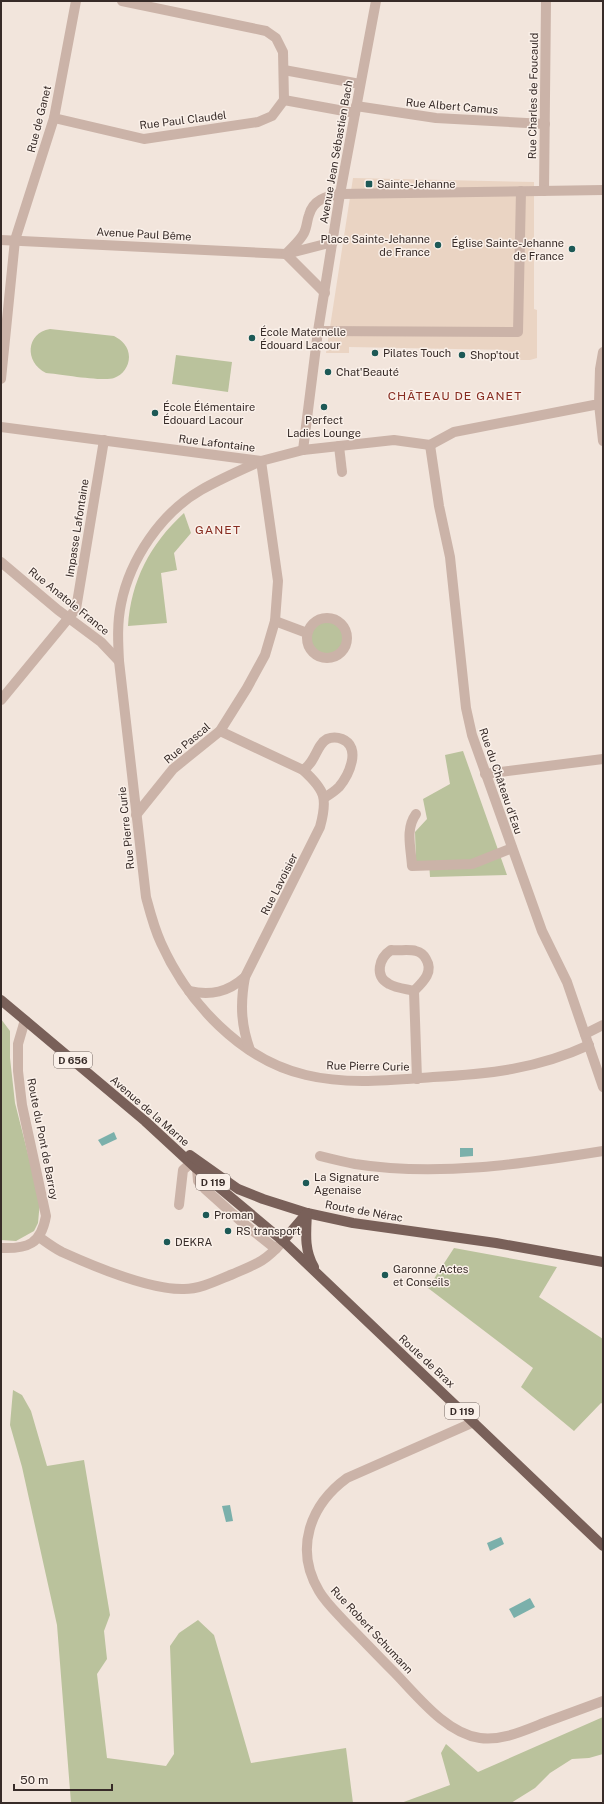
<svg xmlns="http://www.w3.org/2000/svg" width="604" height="1804" font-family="'Public Sans',sans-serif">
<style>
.green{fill:#bac29c}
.plaza{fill:#ead4c3}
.water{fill:#7bb0ab}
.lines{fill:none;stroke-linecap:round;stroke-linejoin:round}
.minor{stroke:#cbb3a8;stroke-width:10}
.major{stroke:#796059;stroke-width:10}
.poi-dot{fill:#1d5956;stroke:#faf0e9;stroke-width:1.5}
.labels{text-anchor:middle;stroke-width:3;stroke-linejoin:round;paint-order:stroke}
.shield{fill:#faf0e9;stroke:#726662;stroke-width:1}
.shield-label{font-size:10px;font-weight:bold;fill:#372b28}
.street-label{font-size:11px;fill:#372b28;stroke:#faf0e9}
.poi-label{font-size:11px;fill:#372b28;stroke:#faf0e9;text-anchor:start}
.neighbourhood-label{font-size:12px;letter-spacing:1px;fill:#872c21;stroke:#faf0e9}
</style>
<rect width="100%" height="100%" fill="#f2e5dc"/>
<g class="green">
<path d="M 50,329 L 114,336 C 122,340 129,347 129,357 C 129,366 123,375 114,378 C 104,382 59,374 46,373 C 24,362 26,333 50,329 Z"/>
<polygon points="176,355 232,362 228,392 172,384"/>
<path d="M 184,513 L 191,533 L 174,553 L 177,570 L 161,573 L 167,623 L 128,626 C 131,581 150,544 184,513 Z"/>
<circle cx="327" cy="638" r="16"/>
<polygon points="463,751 507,875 430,877 429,861 416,861 415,832 427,819 423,799 450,784 445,755"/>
<polygon points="1,1019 10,1031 10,1058 15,1103 40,1201 38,1223 34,1231 16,1241 1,1240"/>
<polygon points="454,1248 557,1267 539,1297 603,1339 603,1404 601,1403 574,1431 521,1387 533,1368 428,1288"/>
<polygon points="13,1390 22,1395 31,1411 47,1466 84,1460 110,1615 104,1631 107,1659 97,1674 107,1758 166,1766 174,1754 170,1646 179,1633 198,1620 214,1635 251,1763 346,1748 353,1803 71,1803 57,1625 22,1467 10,1425"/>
<polygon points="603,1717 603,1754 589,1758 572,1759 550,1773 535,1788 511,1803 401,1803 450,1785 441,1753 446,1744 478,1772"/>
</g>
<polygon class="plaza" points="353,178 534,182 534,309 537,310 537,358 530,360 509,360 508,350 349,347 349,353 326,353"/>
<g class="water">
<polygon points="114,1132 117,1139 102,1146 98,1140"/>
<polygon points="460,1148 473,1148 473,1156 460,1157"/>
<polygon points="230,1505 233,1521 226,1522 222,1506"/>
<polygon points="501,1537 504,1544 490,1551 487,1543"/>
<polygon points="530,1598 535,1607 514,1618 509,1609"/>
</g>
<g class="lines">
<g class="minor">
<polyline points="284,70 360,84"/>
<polyline points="284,100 355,113"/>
<polyline points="356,106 436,118 545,124"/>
<polyline points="54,118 144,139 258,122 272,116 284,100 283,52 276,38 266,31 122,1"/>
<polyline points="544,191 546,1"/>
<polyline points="1,240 286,254 333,242"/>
<path d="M 286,254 C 292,247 300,241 304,233 C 307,227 307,220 309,215 C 313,200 326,196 340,194 L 603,190"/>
<polyline points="286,254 325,293"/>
<polyline points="318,331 518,332 521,191"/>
<polyline points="1,379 15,240 54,118 76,1"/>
<polyline points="599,404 603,441"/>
<polyline points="1,427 261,461 303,450 394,440 430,445"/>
<polyline points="430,445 439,506 450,557 466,708 472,735 542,931 567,982 603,1087"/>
<polyline points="430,445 454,432 599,404 600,369 603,352"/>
<polyline points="339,446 342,472"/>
<polyline points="303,450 318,331 340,194 376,1"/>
<path d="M 261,461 C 241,470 220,479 201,490 C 161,513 130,559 121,604 C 117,623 118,642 119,661 L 146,897 C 150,912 154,928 161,943 C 188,1003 241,1060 306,1075 C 347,1085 392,1080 433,1077 C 489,1074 537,1069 589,1045"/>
<polyline points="1,562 58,610 101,642 119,661"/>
<circle cx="327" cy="638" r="20"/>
<polyline points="275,621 307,633"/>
<polyline points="1,700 76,609 104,440"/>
<path d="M 220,731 L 303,770 C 325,790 328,798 320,827 L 245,977 C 240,1004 241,1025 250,1050"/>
<path d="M 303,770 C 316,762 316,745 327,739 C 332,737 337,737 342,739 C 362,747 349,775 339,787 C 335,791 329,795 324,798"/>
<polyline points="485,774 603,759"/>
<path d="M 416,814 C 405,829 411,848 412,866 L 472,864 L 512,848"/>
<polyline points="136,815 173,769 220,731 247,688 265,655 275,621 278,581 261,461"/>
<path d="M 391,950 C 399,951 409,949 416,951 C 420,952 424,955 426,959 C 434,972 423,982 414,991 C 406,989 396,988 389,984 C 374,976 379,958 391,950 Z"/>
<path d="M 189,991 C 211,996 228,992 245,977"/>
<polyline points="414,991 417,1079"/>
<polyline points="585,1034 603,1025"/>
<path d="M 320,1156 C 332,1159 344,1162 355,1164 C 437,1177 522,1164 603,1151"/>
<polyline points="197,1169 198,1181 205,1189 243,1223 276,1249"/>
<polyline points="179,1205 183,1170 191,1163"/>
<path d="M 39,1237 C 46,1242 54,1248 62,1252 C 93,1266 150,1290 184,1289 C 201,1289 218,1280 233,1274 C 257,1264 266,1261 283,1241"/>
<path d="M 1,1248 C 28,1249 41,1244 46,1216 L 22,1105 L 18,1071 L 18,1044 L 25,1020"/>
<path d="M 474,1422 L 347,1478 C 310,1505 294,1549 319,1591 C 326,1603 337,1613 346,1623 C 362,1639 377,1655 393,1671 C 416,1694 445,1733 480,1738 C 503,1741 525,1730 546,1722 C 565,1715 584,1708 603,1701"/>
</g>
<g class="major">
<polyline points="1,1000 145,1121 197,1169 283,1241 603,1546"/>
<polyline points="190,1155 238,1189 263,1199 307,1213 353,1223 496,1243 603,1262"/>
<path d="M 307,1213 C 306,1233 304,1250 314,1267"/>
<polyline points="283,1241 307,1213"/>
</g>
</g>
<g class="poi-dot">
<rect x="365" y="180" width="8" height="8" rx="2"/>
<circle cx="438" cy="245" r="4"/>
<circle cx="572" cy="249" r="4"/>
<circle cx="252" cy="338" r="4"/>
<circle cx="375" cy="353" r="4"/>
<circle cx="462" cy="355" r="4"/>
<circle cx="328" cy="372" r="4"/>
<circle cx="324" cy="407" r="4"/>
<circle cx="155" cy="413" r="4"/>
<circle cx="306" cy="1183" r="4"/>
<circle cx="206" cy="1215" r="4"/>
<circle cx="228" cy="1231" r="4"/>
<circle cx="167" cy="1242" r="4"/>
<circle cx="385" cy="1275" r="4"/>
</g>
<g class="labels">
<g class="shield">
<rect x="54" y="1052" width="38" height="16" rx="3"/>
<rect x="196" y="1174" width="34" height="16" rx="3"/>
<rect x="445" y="1403" width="34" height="16" rx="3"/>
</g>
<g class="shield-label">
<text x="73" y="1064">D 656</text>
<text x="213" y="1186">D 119</text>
<text x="462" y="1415">D 119</text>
</g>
<g class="street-label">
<text transform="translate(533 96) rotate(-89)" y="4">Rue Charles de Foucauld</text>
<text transform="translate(452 106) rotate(5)" y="4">Rue Albert Camus</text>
<text transform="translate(39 119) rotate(-76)" y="4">Rue de Ganet</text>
<text transform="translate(183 120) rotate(-7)" y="4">Rue Paul Claudel</text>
<text transform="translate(336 152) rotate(-80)" y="4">Avenue Jean Sébastien Bach</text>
<text transform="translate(144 234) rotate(3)" y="4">Avenue Paul Bême</text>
<text transform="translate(217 443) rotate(7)" y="4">Rue Lafontaine</text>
<text transform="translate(77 528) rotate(-81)" y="4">Impasse Lafontaine</text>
<text transform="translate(69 601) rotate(39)" y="4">Rue Anatole France</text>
<text transform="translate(187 743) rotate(-40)" y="4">Rue Pascal</text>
<text transform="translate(501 781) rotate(71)" y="4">Rue du Château d'Eau</text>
<text transform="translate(126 828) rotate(-96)" y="4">Rue Pierre Curie</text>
<text transform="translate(279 884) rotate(-63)" y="4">Rue Lavoisier</text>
<text transform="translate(368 1066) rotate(1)" y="4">Rue Pierre Curie</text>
<text transform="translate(150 1111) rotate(41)" y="4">Avenue de la Marne</text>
<text transform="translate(43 1139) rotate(79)" y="4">Route du Pont de Barroy</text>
<text transform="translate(364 1211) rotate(10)" y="4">Route de Nérac</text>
<text transform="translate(427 1361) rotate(43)" y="4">Route de Brax</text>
<text transform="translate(372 1630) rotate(47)" y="4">Rue Robert Schumann</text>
</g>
<g class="poi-label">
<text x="377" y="188">Sainte-Jehanne</text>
<text x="430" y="243" text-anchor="end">Place Sainte-Jehanne<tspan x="430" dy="13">de France</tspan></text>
<text x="564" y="247" text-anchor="end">Église Sainte-Jehanne<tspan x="564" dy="13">de France</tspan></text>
<text x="260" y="336">École Maternelle<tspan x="260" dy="13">Édouard Lacour</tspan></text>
<text x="383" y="357">Pilates Touch</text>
<text x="470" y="359">Shop'tout</text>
<text x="336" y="376">Chat'Beauté</text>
<text x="163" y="411">École Élémentaire<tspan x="163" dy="13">Édouard Lacour</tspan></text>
<text x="324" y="424" text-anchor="middle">Perfect<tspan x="324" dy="13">Ladies Lounge</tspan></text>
<text x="314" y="1181">La Signature<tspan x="314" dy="13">Agenaise</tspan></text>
<text x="214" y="1219">Proman</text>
<text x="236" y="1235">RS transport</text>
<text x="175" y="1246">DEKRA</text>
<text x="393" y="1273">Garonne Actes<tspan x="393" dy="13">et Conseils</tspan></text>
</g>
<g class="neighbourhood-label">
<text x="455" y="400">CHÂTEAU DE GANET</text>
<text x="218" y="534">GANET</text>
</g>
</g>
<rect width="604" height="1804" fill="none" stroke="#372b28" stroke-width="4"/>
<path d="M14 1784v6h98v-6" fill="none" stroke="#372b28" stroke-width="2"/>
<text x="20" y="1784" font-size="12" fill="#372b28" stroke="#faf0e9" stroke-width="3" paint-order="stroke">50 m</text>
</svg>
